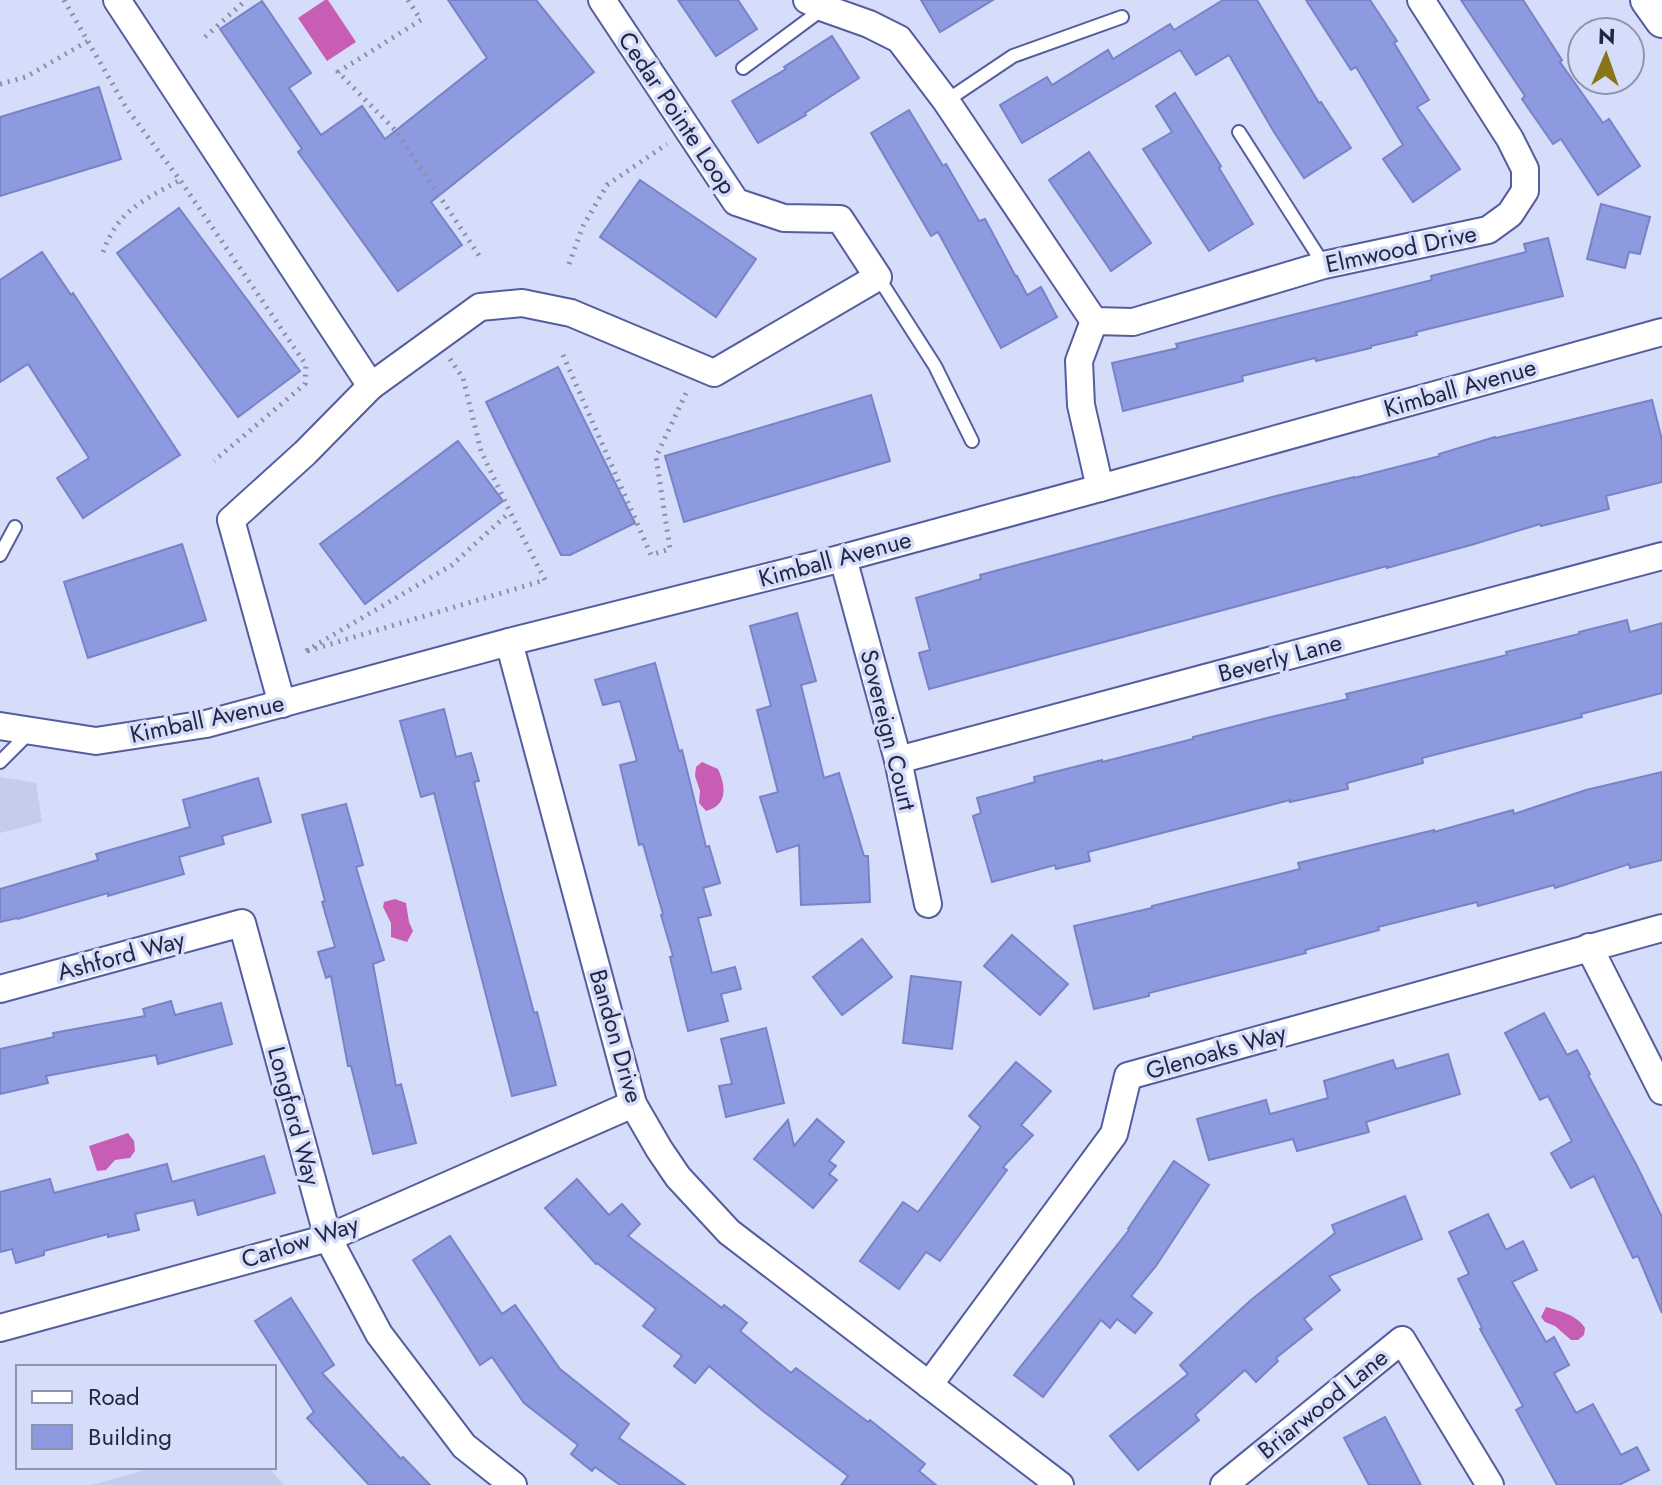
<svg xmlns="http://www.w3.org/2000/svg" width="1662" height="1485" font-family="Jost,sans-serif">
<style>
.built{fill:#c5ccec}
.water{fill:#c85eb3}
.building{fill:#8d9adf;stroke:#7883c7;stroke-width:2}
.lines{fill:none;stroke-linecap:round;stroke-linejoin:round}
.service-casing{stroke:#545d9d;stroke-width:16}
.minor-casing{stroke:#545d9d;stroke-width:30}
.tertiary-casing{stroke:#545d9d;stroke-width:36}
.path{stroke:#898fab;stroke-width:5;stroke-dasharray:2 6;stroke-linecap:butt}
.service{stroke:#fff;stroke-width:12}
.minor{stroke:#fff;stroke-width:26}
.tertiary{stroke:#fff;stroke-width:32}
.labels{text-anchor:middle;stroke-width:7;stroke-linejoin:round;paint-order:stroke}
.street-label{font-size:24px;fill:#222742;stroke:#d6ddfa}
</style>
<rect width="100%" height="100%" fill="#d6ddfa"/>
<g class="built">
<polygon points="0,777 36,783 42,822 0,833"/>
<polygon points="156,1467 268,1467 284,1485 92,1485"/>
</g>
<g class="water">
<polygon points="325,0 328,0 356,42 327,61 298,18"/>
<path d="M 702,762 L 718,769 C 726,787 728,805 706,811 L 699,803 L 700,791 L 695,776 L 696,767 Z"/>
<polygon points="395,899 406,903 409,922 413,931 407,942 391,937 391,923 383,907 384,902"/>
<polygon points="128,1133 134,1141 135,1151 130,1158 115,1160 106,1170 97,1171 89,1146"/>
<path d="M 1546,1307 C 1560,1311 1577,1315 1585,1328 L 1584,1335 L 1578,1340 L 1571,1340 L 1555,1326 L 1545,1322 L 1541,1317 Z"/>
</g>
<g class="building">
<polygon points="448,0 536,0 594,72 431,202 462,245 398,291 298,152 302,149 220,29 262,1 311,73 289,88 321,135 362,106 385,139 487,58"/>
<polygon points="678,0 738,0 757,29 716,56"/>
<polygon points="921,0 993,0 940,32"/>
<polygon points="1223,0 1257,0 1319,103 1321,102 1351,148 1304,178 1274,132 1229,55 1196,75 1180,50 1022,143 1000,105 1047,77 1052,85 1108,50 1113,59 1170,24 1174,30"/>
<polygon points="1306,0 1370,0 1397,41 1394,43 1429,100 1417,107 1460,169 1413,202 1383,159 1403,145 1356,67 1351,70"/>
<polygon points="1461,0 1523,0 1562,60 1560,62 1603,123 1609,119 1640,166 1598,195 1561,139 1553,144 1522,99 1525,96"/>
<polygon points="832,36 859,78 805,113 806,115 758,143 732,101 786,69 784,67"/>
<polygon points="99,87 121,159 0,196 0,117"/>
<polygon points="1175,93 1221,166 1219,168 1253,224 1209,251 1143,149 1172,132 1156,106"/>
<polygon points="909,110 943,166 946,164 979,221 985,219 1016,277 1017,276 1027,295 1041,287 1057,317 1001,348 938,232 931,236 871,133"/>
<polygon points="1089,152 1151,243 1111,271 1049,180"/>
<polygon points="640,180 756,259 716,317 600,237"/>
<polygon points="1601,204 1650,217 1640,254 1629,252 1625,268 1587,259"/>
<polygon points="179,208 300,371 238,417 117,253"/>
<polygon points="1548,238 1563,296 1416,332 1417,335 1371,346 1371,348 1316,361 1315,358 1242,376 1243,381 1123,411 1112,363 1178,348 1176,344 1432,280 1431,276 1526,252 1524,244"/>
<polygon points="42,252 71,295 73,293 180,455 83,518 57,478 89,458 28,364 0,382 0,280"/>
<polygon points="558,367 635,523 570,555 561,555 486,402"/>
<polygon points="871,395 890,461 684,522 665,456"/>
<polygon points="1652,400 1662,440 1662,482 1606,496 1609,509 1541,526 1540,524 1471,545 1387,568 1387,566 929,689 919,653 930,650 916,598 981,579 980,575 1276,496 1354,477 1354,478 1440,456 1439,454 1495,437 1496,438"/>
<polygon points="458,441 503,501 365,604 320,544"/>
<polygon points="182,544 206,620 88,658 64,582"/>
<polygon points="797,613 816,681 801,685 824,778 839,773 864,856 868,856 870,902 801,905 799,845 777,852 760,797 778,792 757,710 771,706 750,626"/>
<polygon points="1627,620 1630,632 1662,623 1662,693 1581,714 1582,717 1422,758 1423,763 1347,783 1348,789 1290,802 1290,800 1088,852 1090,861 1056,869 1055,865 992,882 973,816 981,813 977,798 1035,782 1034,777 1102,760 1102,762 1193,739 1193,737 1271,717 1348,699 1346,694 1507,655 1506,652 1579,634 1579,632"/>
<polygon points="655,663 679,751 682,750 706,847 709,846 720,883 703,888 711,915 698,918 712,973 735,967 741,989 721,994 728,1021 688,1031 670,957 673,956 661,915 663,914 643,844 639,845 620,765 637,761 620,701 603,705 595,680"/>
<polygon points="444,709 456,757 471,753 479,781 474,782 503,897 534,1013 537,1012 556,1085 512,1096 434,793 421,797 400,721"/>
<polygon points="1662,772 1662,860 1630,868 1629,864 1555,888 1554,885 1478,906 1477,902 1378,927 1379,930 1305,950 1306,953 1149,993 1149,996 1094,1009 1074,926 1152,908 1152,906 1300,869 1298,863 1434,830 1434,832 1513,810 1514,814 1586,790"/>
<polygon points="258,778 271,822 222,836 224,844 179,857 184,874 108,896 108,893 18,919 17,918 0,922 0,889 98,860 96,854 190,827 183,800"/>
<polygon points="346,804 363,865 356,867 384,960 373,964 396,1086 401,1084 416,1143 373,1154 351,1066 348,1066 331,976 326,978 318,952 335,947 322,902 325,901 302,815"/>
<polygon points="1012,935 1068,984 1040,1015 984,966"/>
<polygon points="862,939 892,977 842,1015 813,977"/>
<polygon points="911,976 961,982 952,1049 903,1043"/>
<polygon points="171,1001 175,1015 221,1003 232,1044 158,1064 156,1055 46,1076 48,1083 0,1094 0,1049 54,1037 53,1033 145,1016 143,1009"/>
<polygon points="1544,1013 1567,1055 1577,1050 1590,1074 1588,1075 1637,1166 1662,1217 1662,1313 1638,1256 1633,1258 1594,1176 1571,1188 1551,1153 1572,1141 1548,1096 1540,1100 1505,1033"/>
<polygon points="766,1028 784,1103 726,1117 719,1086 732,1084 721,1039"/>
<polygon points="1448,1054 1460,1094 1366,1122 1369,1132 1297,1151 1293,1139 1209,1160 1197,1119 1266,1100 1270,1114 1328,1098 1324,1081 1393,1060 1396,1069"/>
<polygon points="1016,1062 1051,1091 1021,1125 1033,1135 1003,1167 1007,1170 940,1261 926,1252 899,1289 860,1261 903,1202 918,1212 981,1127 969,1116"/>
<polygon points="817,1119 844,1142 829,1161 836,1166 829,1174 837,1180 813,1208 754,1159 788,1120 794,1146"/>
<polygon points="264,1156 275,1193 198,1215 194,1200 135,1214 139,1230 108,1237 108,1234 44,1251 44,1255 16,1263 12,1249 0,1252 0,1192 50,1179 54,1193 167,1164 172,1182"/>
<polygon points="1174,1161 1209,1185 1156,1266 1131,1296 1152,1313 1135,1333 1117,1319 1110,1328 1101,1320 1043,1397 1014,1375 1129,1230 1128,1229"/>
<polygon points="577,1179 609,1215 622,1204 640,1224 628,1236 722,1308 724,1305 747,1323 740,1331 791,1373 796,1368 868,1422 870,1420 925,1464 919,1471 936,1485 841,1485 848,1476 763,1411 709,1366 695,1383 674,1366 682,1356 643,1326 656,1309 597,1263 596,1264 545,1208"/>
<polygon points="1405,1196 1422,1239 1329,1276 1340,1290 1304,1319 1312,1329 1276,1358 1278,1361 1256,1382 1245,1370 1195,1415 1199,1420 1138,1470 1110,1436 1188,1374 1180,1365 1251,1300 1335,1233 1332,1225"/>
<polygon points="1488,1214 1506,1250 1523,1241 1537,1270 1512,1282 1546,1342 1554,1337 1569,1365 1554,1373 1576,1413 1593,1404 1621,1455 1637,1447 1649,1470 1619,1485 1557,1485 1516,1410 1523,1406 1480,1329 1482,1328 1458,1279 1469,1274 1449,1232"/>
<polygon points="450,1236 502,1314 515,1305 560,1369 629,1424 619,1438 685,1485 620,1485 595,1467 592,1471 571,1454 578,1445 524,1403 492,1357 480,1365 413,1260"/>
<polygon points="291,1298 334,1365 322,1373 401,1459 403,1457 430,1485 369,1485 307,1418 314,1412 255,1321"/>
<polygon points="1385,1417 1421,1485 1369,1485 1344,1438"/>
</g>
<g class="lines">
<g class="service-casing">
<g id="service">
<polyline points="743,68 824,8"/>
<polyline points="946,101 1013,56 1122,17"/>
<polyline points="1239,132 1324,265"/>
<polyline points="878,277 935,366 972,441"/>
<polyline points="0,555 15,527"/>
<polyline points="0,762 29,733"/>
</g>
</g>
<g class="minor-casing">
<g id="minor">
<polyline points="117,0 371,386 480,307 522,303 571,313 714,373 878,277 840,219 784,218 736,202 602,0"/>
<polyline points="807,0 824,8 869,24 899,39 946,101 1094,321 1133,322 1324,265 1488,230 1510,214 1525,191 1525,169 1510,139 1421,0"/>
<polyline points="1094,321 1079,361 1081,405 1100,488"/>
<polyline points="843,558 898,760 928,904"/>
<polyline points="509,642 633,1104 659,1149 678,1177 729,1232 1060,1485"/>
<polyline points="282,704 231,520 305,453 371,386"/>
<polyline points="0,726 96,741 206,724 509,642 843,558 1100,488 1662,332"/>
<polyline points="898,760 1662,556"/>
<polyline points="1589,947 1662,1091"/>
<polyline points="0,989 242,923 328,1238 379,1334 464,1446 513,1485"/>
<polyline points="0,1328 328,1238 633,1104"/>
<polyline points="929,1385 1114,1134 1128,1076 1662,928"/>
<polyline points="1224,1485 1402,1340 1490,1485"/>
</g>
</g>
<g class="tertiary-casing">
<polyline id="tertiary" points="1647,0 1662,21"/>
</g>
<g class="path">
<polyline points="64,0 127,109 180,180 306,365 305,384 214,461"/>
<polyline points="408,0 421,20 338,72 396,131 482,260"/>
<polyline points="205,37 246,0"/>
<polyline points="0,84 26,77 88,41"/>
<path d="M 103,252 C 119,209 143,201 180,180"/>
<polyline points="569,264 583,226 607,185 667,144"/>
<polyline points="563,355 651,555 670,549 656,457 688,389"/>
<polyline points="450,359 463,378 481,451 510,512 545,580 304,652 452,565 510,512"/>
</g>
<use href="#service" class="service"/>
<use href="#minor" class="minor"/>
<use href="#tertiary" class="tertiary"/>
</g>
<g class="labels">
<g class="street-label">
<text transform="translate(677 113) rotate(56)" y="8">Cedar Pointe Loop</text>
<text transform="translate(1401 249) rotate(-12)" y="8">Elmwood Drive</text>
<text transform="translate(1460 388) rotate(-16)" y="8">Kimball Avenue</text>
<text transform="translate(835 559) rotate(-15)" y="8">Kimball Avenue</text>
<text transform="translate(1280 658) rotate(-15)" y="8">Beverly Lane</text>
<text transform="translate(207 719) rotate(-12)" y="8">Kimball Avenue</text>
<text transform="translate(888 730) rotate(76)" y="8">Sovereign Court</text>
<text transform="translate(121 956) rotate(-15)" y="8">Ashford Way</text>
<text transform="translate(616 1036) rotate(74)" y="8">Bandon Drive</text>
<text transform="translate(1216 1052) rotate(-16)" y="8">Glenoaks Way</text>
<text transform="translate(294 1116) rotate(75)" y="8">Longford Way</text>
<text transform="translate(300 1242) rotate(-18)" y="8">Carlow Way</text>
<text transform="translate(1323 1404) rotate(-39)" y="8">Briarwood Lane</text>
</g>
</g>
<rect x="16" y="1365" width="260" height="104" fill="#d6ddfa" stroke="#8e94b0" stroke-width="2"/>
<rect x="32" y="1391" width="40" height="12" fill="#ffffff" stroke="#8e94b0" stroke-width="2"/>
<text x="88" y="1405" font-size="24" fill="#222742">Road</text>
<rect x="32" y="1425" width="40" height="24" fill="#8d9adf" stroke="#8e94b0" stroke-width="2"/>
<text x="88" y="1445" font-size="24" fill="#222742">Building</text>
<g transform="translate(1606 56) rotate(2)"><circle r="38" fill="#d6ddfa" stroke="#8e94b0" stroke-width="2"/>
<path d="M0-6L14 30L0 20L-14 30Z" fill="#897418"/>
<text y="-12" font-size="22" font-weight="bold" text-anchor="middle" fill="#222742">N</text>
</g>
</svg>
